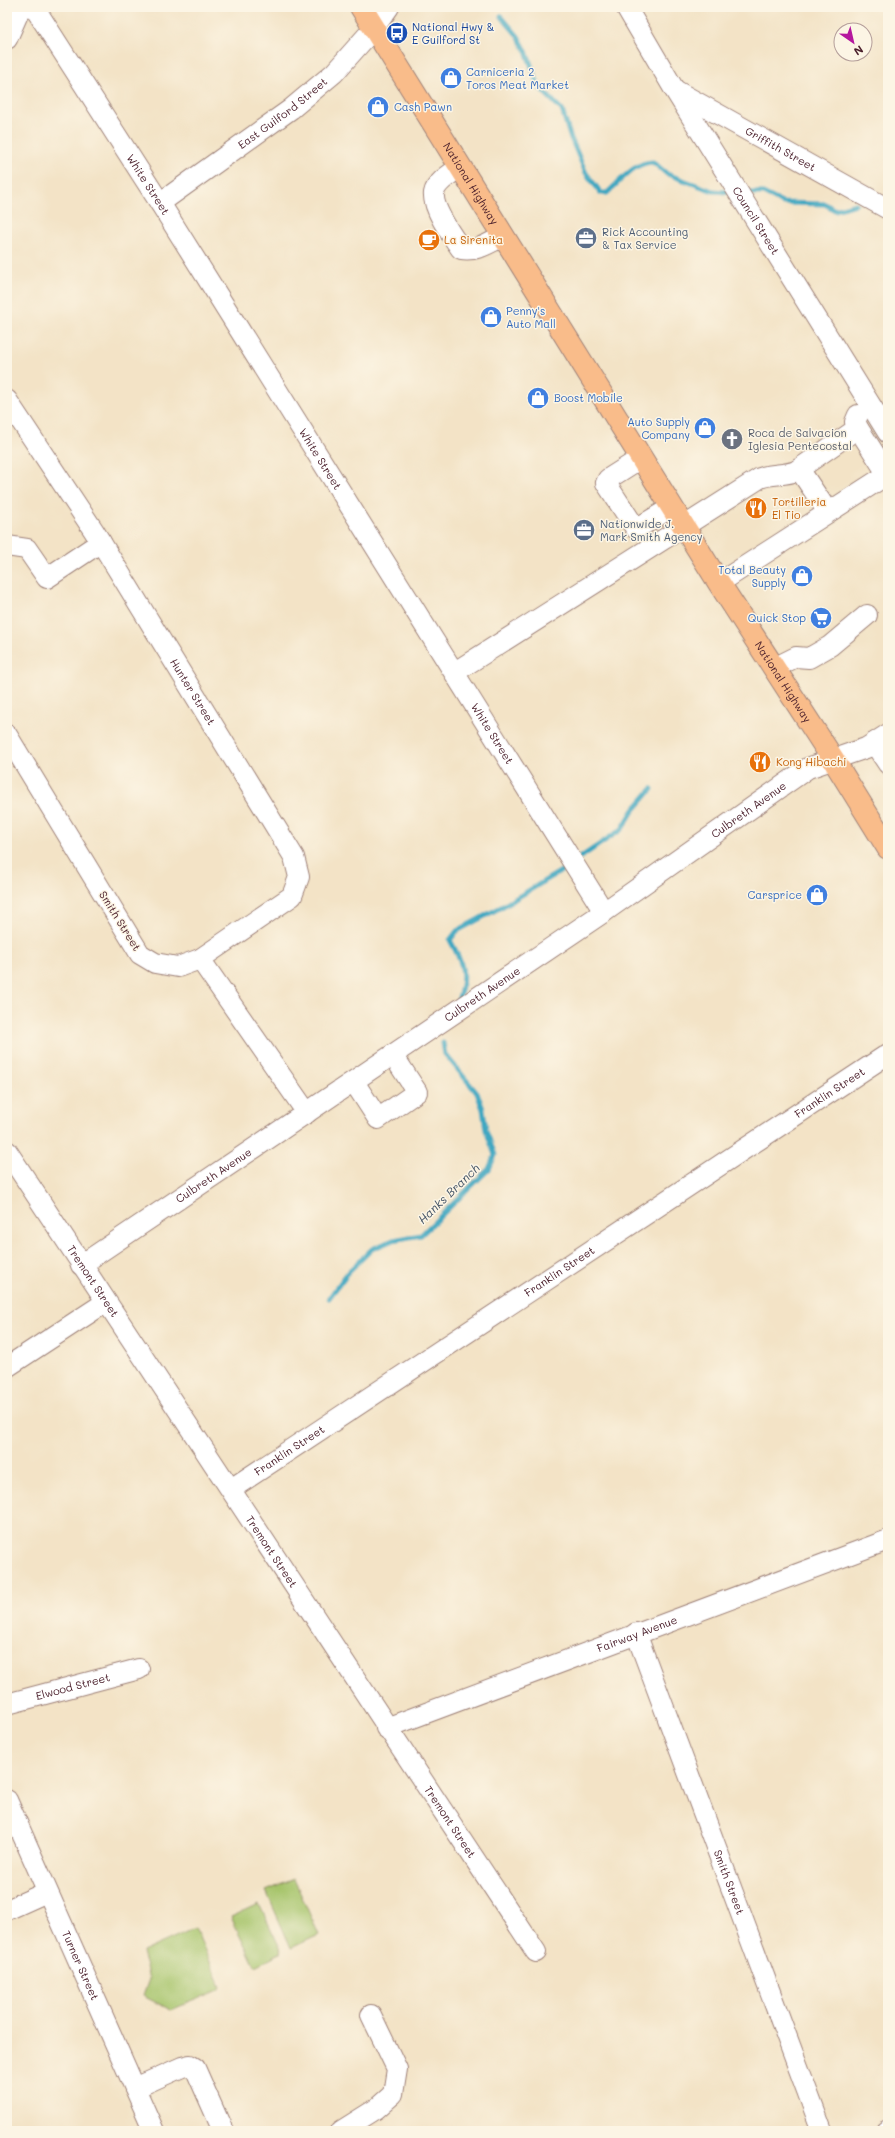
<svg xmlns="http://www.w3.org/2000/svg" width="895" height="2138" font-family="Mali,sans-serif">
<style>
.green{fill:#a6c46b;stroke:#78724b}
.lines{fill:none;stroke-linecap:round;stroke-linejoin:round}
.stream{stroke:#41a7c1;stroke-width:5}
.minor-casing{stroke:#9e8178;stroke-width:22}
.major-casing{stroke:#9e8178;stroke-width:24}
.minor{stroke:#fff;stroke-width:20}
.major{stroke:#f9bc8a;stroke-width:22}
.labels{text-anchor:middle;stroke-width:3;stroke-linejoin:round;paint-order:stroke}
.transit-label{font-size:11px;fill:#164399;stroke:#fcf5e5;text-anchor:start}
.shop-label{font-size:11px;fill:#366cbe;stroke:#fcf5e5;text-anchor:start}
.street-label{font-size:11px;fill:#4a1f2b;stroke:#fcf5e5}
.service-label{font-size:11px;fill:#4e5e75;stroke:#fcf5e5;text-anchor:start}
.food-label{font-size:11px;fill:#c56008;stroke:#fcf5e5;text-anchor:start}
.worship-label{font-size:11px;fill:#5b616d;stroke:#fcf5e5;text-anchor:start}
.water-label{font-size:12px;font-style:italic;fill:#465567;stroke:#fcf5e5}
</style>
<rect width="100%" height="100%" fill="#fcf5e5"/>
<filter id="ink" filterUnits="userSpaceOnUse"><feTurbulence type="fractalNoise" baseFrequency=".025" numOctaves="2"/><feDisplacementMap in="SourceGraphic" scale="8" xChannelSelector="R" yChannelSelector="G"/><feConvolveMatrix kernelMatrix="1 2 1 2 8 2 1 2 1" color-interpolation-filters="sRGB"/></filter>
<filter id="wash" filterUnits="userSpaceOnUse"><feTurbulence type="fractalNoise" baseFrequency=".012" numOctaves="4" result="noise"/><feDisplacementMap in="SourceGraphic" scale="16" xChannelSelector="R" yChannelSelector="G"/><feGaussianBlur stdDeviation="0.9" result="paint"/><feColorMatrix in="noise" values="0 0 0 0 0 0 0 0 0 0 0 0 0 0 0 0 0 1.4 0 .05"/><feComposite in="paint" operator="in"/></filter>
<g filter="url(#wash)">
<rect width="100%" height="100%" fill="#f3e3c6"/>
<g class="green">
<polygon points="294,1879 319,1935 291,1948 266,1891"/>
<polygon points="259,1904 282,1952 255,1966 231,1917"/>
<polygon points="195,1928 221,1987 219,1990 171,2010 143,1996 149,1979 142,1952"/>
</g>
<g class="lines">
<g class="stream">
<path d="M 501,16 L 518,36 L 526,51 L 539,87 L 562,110 L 570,136 L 586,173 L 601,193 L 607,193 C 620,182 634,162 653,162 L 667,174 L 713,191 L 726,192"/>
<polyline points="750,193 763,193 783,203 825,204 835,210 856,204"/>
<polyline points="581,857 622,829 633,811 652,789"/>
<path d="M 458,1001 C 467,975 463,963 450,940 L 457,931 L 503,906 L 563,870"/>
<polyline points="329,1298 349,1271 372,1249 393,1240 421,1235 489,1169 495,1155 486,1130 483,1109 477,1093 445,1054 443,1043"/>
</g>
</g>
</g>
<g filter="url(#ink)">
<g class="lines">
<g class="minor-casing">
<g id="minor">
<path id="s1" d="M 34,7 L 160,203 L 604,912"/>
<path id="s2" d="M 626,7 L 674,89 L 888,433"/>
<polyline points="7,39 21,7"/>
<path id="s3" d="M 675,90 L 888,209"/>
<path d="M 460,167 C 452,173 436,182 434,193 C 432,208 452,236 461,249 C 476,252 490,243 503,236"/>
<path id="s4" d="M 160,203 L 291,109 L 334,73 L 374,28 L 389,7"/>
<path id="s5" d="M 7,400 L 94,531 L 294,857 L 299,877 L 292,896 L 200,959 L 178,967 L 155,963 L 140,954 L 7,735"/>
<polyline points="858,415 855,422 858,428 888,475"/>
<polyline points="641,458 608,479 606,483 636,529 672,507"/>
<polyline points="799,469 828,512"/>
<polyline points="7,546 27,549 47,578 101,542"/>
<polyline points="719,583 888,474"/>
<polyline points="774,668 796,657 809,658 830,646 867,615"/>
<path d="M 455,672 L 760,478 C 772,473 784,476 796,471 L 858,428"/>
<polyline points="874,743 888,764"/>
<polyline points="200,959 307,1113"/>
<polyline points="354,1082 378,1119 417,1092 393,1055"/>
<path id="s6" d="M 7,1151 L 536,1952"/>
<path id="s7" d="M 81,1265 L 604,912 L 808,768 L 866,748 L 888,734"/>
<polyline points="7,1367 106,1302"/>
<path id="s8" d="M 231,1489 L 888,1054"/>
<path id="s9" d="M 636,1633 L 822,2131"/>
<path id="s10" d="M 7,1704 L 139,1669"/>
<path id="s11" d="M 386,1728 L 888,1540"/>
<path id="s12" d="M 7,1800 L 154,2131"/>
<polyline points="7,1910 47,1892"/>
<polyline points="135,2088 182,2067 190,2065 195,2068 223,2131"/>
<polyline points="341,2131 376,2109 393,2094 397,2069 371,2015"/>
<polyline points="886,2131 888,2130"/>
</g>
</g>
<g class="major-casing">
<g id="major">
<path id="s13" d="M 361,7 L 719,583 L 833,759 L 888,848"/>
</g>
</g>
<use href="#minor" class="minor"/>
<use href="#major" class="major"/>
</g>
</g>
<defs>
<g id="bus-disc" transform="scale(1.15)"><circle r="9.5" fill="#1a4fb4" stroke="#fcf5e5"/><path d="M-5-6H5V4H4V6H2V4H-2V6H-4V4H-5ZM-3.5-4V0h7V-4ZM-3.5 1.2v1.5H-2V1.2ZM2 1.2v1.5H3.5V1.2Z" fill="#fff"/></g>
<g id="shop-disc" transform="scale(1.15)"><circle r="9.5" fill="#3f7fe0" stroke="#fcf5e5"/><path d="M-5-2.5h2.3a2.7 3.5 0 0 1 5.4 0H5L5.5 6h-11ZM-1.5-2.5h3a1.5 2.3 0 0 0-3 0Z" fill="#fff"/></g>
<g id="office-disc" transform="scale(1.15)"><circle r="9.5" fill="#5c6f8a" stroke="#fcf5e5"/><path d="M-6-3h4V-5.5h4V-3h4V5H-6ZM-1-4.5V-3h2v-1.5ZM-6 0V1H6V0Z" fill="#fff"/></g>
<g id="cafe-disc" transform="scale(1.15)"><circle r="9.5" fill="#e8710a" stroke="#fcf5e5"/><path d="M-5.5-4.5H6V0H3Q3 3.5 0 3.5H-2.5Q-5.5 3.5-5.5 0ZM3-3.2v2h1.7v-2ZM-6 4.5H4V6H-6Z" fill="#fff"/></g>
<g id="church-disc" transform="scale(1.15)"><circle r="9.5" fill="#6b7280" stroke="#fcf5e5"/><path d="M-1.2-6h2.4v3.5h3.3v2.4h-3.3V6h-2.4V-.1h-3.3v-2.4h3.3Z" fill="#fff"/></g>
<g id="restaurant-disc" transform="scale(1.15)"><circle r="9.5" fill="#e8710a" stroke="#fcf5e5"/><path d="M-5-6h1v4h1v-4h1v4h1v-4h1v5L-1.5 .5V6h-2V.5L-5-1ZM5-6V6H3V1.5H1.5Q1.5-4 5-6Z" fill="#fff"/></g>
<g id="supermarket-disc" transform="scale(1.15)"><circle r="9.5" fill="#3f7fe0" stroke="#fcf5e5"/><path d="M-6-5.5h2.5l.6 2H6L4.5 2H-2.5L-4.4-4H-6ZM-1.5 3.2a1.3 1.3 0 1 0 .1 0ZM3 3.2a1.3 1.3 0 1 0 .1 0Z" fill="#fff"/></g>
</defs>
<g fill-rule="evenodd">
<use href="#bus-disc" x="397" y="33"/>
<use href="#shop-disc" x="451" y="78"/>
<use href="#shop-disc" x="378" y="107"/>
<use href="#office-disc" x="586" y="238"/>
<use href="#cafe-disc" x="429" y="240"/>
<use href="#shop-disc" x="491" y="317"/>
<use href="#shop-disc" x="538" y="398"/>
<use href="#shop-disc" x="705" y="428"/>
<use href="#church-disc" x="732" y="439"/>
<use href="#restaurant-disc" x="756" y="508"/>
<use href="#office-disc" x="584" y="530"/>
<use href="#shop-disc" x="802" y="576"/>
<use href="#supermarket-disc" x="821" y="618"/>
<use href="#restaurant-disc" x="760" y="762"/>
<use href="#shop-disc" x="817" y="895"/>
</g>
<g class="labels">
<g class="transit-label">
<text x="412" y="31">National Hwy &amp;<tspan x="412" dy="13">E Guilford St</tspan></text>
</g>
<g class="shop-label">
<text x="466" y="76">Carniceria 2<tspan x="466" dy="13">Toros Meat Market</tspan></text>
<text x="394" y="111">Cash Pawn</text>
<text x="506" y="315">Penny's<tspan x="506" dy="13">Auto Mall</tspan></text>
<text x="554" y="402">Boost Mobile</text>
<text x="690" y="426" text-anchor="end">Auto Supply<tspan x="690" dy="13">Company</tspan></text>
<text x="786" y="574" text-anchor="end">Total Beauty<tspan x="786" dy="13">Supply</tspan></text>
<text x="806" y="622" text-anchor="end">Quick Stop</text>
<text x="802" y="899" text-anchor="end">Carsprice</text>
</g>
<g class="street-label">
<text dy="4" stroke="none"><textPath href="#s4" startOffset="152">East Guilford Street</textPath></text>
<text dy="4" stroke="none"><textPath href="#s3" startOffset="121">Griffith Street</textPath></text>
<text dy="4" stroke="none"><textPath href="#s1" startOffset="211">White Street</textPath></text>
<text dy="4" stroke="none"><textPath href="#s13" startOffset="208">National Highway</textPath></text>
<text dy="4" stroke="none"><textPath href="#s2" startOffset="250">Council Street</textPath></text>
<text dy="4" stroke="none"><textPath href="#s1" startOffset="535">White Street</textPath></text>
<text dy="4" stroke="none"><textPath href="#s13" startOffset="796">National Highway</textPath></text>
<text dy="4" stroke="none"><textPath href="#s5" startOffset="346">Hunter Street</textPath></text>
<text dy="4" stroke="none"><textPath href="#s1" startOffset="859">White Street</textPath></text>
<text dy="4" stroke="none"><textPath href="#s7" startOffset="808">Culbreth Avenue</textPath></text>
<text transform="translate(120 921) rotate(58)" y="4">Smith Street</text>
<text dy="4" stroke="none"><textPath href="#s7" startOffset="484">Culbreth Avenue</textPath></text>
<text dy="4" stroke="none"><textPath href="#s8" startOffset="718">Franklin Street</textPath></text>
<text dy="4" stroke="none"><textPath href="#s7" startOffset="160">Culbreth Avenue</textPath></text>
<text dy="4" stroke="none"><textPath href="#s8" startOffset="394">Franklin Street</textPath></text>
<text dy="4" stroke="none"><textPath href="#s6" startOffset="156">Tremont Street</textPath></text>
<text dy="4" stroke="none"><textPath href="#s8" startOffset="70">Franklin Street</textPath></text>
<text dy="4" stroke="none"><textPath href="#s6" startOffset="480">Tremont Street</textPath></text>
<text dy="4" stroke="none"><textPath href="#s11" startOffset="268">Fairway Avenue</textPath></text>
<text dy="4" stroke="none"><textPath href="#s10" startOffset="68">Elwood Street</textPath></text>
<text dy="4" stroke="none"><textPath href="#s6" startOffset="804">Tremont Street</textPath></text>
<text dy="4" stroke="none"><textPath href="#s9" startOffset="266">Smith Street</textPath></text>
<text dy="4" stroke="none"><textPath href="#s12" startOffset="181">Turner Street</textPath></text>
</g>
<g class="service-label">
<text x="602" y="236">Rick Accounting<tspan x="602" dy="13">&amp; Tax Service</tspan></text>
<text x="600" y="528">Nationwide J.<tspan x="600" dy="13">Mark Smith Agency</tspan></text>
</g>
<g class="food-label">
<text x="444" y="244">La Sirenita</text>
<text x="772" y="506">Tortilleria<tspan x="772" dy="13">El Tio</tspan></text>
<text x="776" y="766">Kong Hibachi</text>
</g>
<g class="worship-label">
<text x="748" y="437">Roca de Salvacion<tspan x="748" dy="13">Iglesia Pentecostal</tspan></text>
</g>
<g class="water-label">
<text transform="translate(449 1194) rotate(-44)" y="4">Hanks Branch</text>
</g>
</g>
<rect width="895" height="2138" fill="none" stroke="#fcf5e5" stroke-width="24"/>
<g transform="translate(853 42) rotate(146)"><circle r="19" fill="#fcf5e5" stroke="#b59f9b"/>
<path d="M0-3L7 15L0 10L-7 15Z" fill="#b5179e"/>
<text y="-6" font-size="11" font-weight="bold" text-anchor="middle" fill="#4a1f2b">N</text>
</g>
</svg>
